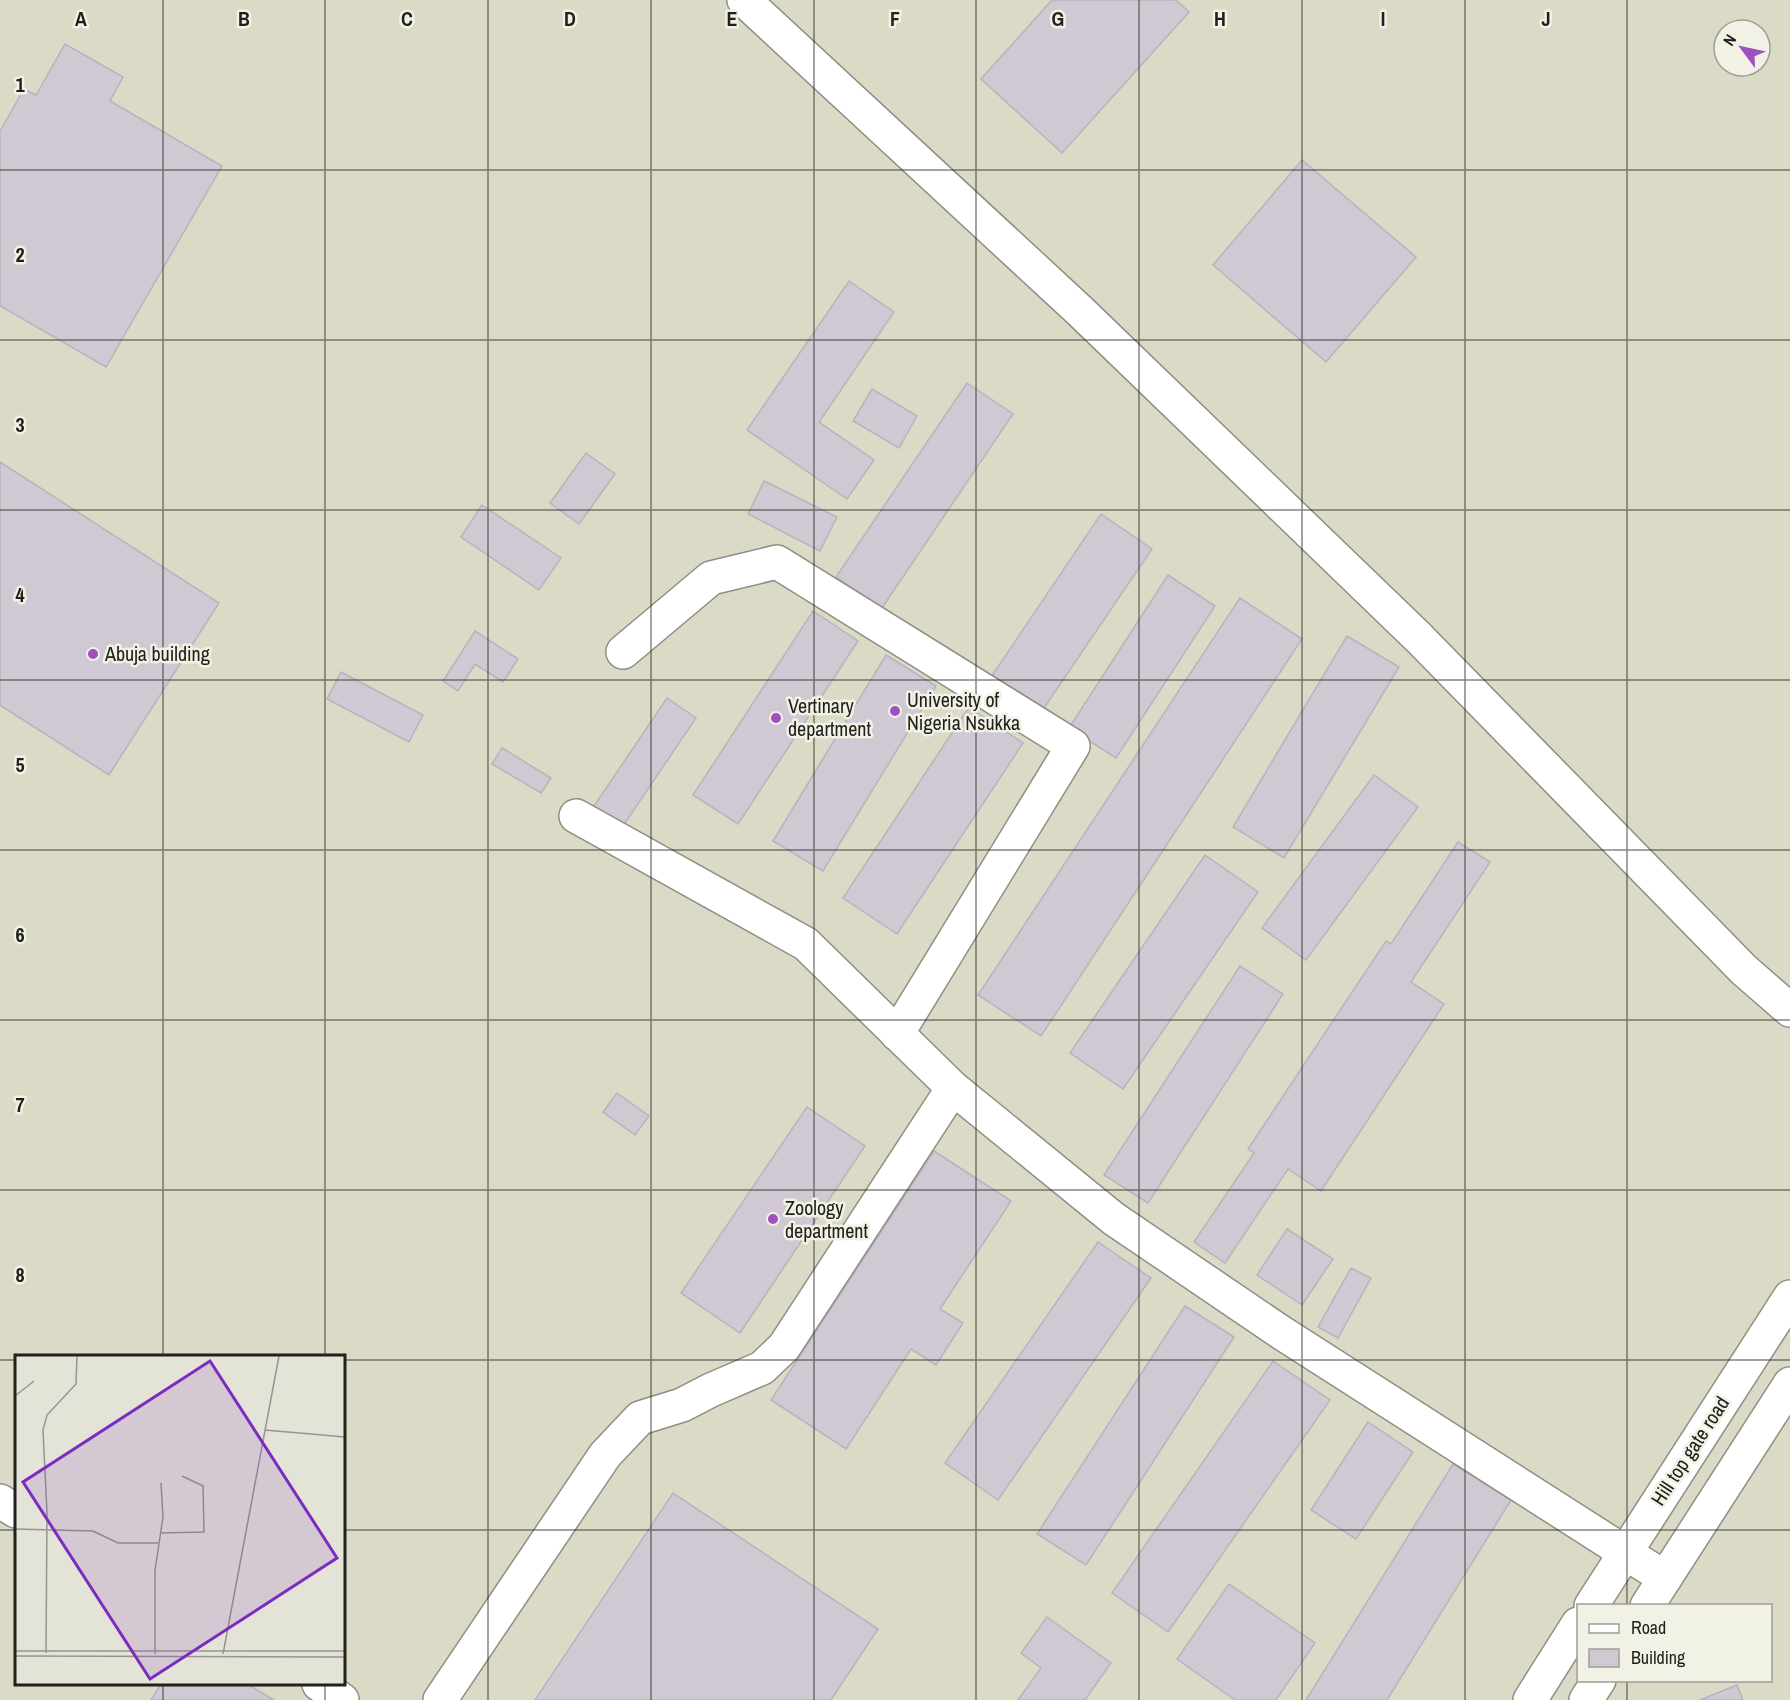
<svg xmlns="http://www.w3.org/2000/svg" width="1790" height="1700" font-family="'Archivo Narrow',sans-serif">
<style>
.built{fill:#dbdac7;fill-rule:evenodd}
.building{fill:#d0c9d3;stroke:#b9b2bc;stroke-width:1.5}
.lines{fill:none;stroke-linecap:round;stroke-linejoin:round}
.minor-casing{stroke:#8e8e83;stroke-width:36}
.minor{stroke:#fff;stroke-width:33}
.grid{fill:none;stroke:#21211c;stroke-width:1.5;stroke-opacity:0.55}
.poi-dot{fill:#a04fc0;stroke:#f1f1e5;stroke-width:2}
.labels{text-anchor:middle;stroke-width:5;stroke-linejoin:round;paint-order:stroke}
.poi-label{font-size:20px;fill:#21211c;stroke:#f1f1e5;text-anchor:start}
.street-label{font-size:20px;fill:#21211c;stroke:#f1f1e5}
.inset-road{fill:none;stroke:#96958d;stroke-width:1.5}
.view{fill:#7b2cbf;fill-opacity:0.15;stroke:#7b2cbf;stroke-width:3}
.inset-edge{fill:none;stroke:#21211c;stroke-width:3}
.grid-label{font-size:20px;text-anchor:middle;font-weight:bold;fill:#21211c;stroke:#f1f1e5;stroke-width:5;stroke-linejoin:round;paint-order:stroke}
</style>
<rect width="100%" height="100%" fill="#e4e3d8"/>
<path class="built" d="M 0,0 L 1790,0 L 1790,1700 L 0,1700 ZM 1724,30 L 1760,30 L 1760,66 L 1724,66 ZM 16,1356 L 344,1356 L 344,1684 L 16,1684 ZM 1578,1606 L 1770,1606 L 1770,1680 L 1578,1680 Z"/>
<g class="building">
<polygon points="1052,0 1176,0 1189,12 1062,153 981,79"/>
<polygon points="65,44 123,77 110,101 222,166 106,367 0,306 0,131 24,89 36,95"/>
<polygon points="1302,160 1416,257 1326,362 1213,265"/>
<polygon points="849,281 894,312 819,422 874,460 847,499 747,430"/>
<polygon points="967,383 1013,414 882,608 836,577"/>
<polygon points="872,389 917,416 899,448 853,421"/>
<polygon points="586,453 615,474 579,524 550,503"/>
<polygon points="0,462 219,603 109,775 0,705"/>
<polygon points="764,481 837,517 820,551 748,514"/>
<polygon points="482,505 561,558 539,590 461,537"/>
<polygon points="1101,514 1152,549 1040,714 989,680"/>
<polygon points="1168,575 1215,606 1116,758 1069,728"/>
<polygon points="1240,598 1302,639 1041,1036 978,995"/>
<polygon points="813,611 858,641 738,824 693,795"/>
<polygon points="475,631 518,659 503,682 475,664 458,691 443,681"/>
<polygon points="1347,636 1399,667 1284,858 1233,827"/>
<polygon points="886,655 936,686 823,871 773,841"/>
<polygon points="341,672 423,715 409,742 327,699"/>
<polygon points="667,698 696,718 623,826 594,806"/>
<polygon points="969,707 1023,743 897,934 843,898"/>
<polygon points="502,748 551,778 541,793 492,764"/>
<polygon points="1374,775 1418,807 1306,960 1262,928"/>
<polygon points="1458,842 1490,862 1411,982 1444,1004 1321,1191 1288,1169 1225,1263 1194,1242 1254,1153 1248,1149 1386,941 1391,944"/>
<polygon points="1205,855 1258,892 1123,1089 1070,1053"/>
<polygon points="1240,966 1283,994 1148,1203 1104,1175"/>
<polygon points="617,1093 649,1116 635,1135 603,1112"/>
<polygon points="807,1107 865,1146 740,1333 681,1293"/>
<polygon points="934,1151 1011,1201 940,1309 963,1323 936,1365 911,1349 846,1449 771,1400"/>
<polygon points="1287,1229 1333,1259 1302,1305 1257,1275"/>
<polygon points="1098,1242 1151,1278 998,1500 945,1463"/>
<polygon points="1351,1268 1371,1278 1338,1338 1318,1327"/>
<polygon points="1185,1306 1234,1337 1086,1565 1037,1534"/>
<polygon points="1273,1361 1330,1400 1168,1632 1112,1593"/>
<polygon points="1368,1422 1413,1452 1356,1539 1311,1510"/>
<polygon points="1453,1464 1511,1500 1387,1700 1306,1700"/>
<polygon points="673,1493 878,1629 831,1700 535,1700"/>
<polygon points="1229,1584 1315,1643 1276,1700 1235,1700 1177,1659"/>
<polygon points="1047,1617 1111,1663 1085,1700 1018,1700 1041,1668 1021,1653"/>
<polygon points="161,1684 247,1684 274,1700 151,1700"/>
<polygon points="1737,1685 1743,1700 1700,1700"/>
</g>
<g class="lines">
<g class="minor-casing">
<g id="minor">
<polyline points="744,0 1080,311 1419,638 1744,970 1790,1010"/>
<polyline points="623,652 711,578 777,562 1073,746 897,1034"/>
<polyline points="576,816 806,944 953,1088 1114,1219 1282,1333 1665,1578"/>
<polyline points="0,1501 16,1511"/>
<polyline points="1591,1606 1790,1297"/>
<polyline points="1647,1606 1790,1384"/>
<polyline points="319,1684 342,1700"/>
<polyline points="440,1700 605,1455 640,1418 682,1405 711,1390 762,1368 784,1347 953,1088"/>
<polyline points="1530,1700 1578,1624"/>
<polyline points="1586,1700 1599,1680"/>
</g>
</g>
<use href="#minor" class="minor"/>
</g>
<path class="grid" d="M 163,0 L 163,1356M 325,0 L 325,1356M 488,0 L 488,1700M 651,0 L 651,1700M 814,0 L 814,1700M 976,0 L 976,1700M 1139,0 L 1139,1700M 1302,0 L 1302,1700M 1465,0 L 1465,1700M 1627,0 L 1627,1606M 0,170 L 1790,170M 0,340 L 1790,340M 0,510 L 1790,510M 0,680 L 1790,680M 0,850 L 1790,850M 0,1020 L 1790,1020M 0,1190 L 1790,1190M 0,1360 L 16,1360M 344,1360 L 1790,1360M 0,1530 L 16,1530M 344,1530 L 1790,1530M 1627,1680 L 1627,1700M 163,1684 L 163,1700M 325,1684 L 325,1700"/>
<g class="poi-dot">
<circle cx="93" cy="654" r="6"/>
<circle cx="895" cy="711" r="6"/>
<circle cx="776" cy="718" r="6"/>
<circle cx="773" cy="1219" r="6"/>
</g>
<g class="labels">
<g class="poi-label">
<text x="105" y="661">Abuja building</text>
<text x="907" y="707">University of<tspan x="907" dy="23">Nigeria Nsukka</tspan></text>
<text x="788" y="713">Vertinary<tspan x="788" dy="23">department</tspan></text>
<text x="785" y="1215">Zoology<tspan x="785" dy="23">department</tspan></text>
</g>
<g class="street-label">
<text transform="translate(1690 1451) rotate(-57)" y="7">Hill top gate road</text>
</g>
</g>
<g transform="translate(15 1355)">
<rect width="330" height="330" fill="#e4e3d8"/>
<path class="inset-road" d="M 0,41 L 19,26M 250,75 L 330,82M 0,174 L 78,176 L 103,188 L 143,188M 145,178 L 189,177 L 188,131 L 167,121M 0,296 L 330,296M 31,298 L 32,158 L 28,75 L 32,60 L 61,29 L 62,1M 140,299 L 140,215 L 148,162 L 146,128M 208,299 L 264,1M 0,301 L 330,302"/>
<path class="view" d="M 195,6 L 322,203 L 135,324 L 8,127 Z"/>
<rect width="330" height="330" class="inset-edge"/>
</g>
<g class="grid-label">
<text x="81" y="26">A</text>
<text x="244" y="26">B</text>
<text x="407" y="26">C</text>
<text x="570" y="26">D</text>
<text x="732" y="26">E</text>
<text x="895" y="26">F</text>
<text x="1058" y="26">G</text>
<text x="1220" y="26">H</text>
<text x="1383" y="26">I</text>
<text x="1546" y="26">J</text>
<text x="20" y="92">1</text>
<text x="20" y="262">2</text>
<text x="20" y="432">3</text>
<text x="20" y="602">4</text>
<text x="20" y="772">5</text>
<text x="20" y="942">6</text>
<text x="20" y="1112">7</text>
<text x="20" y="1282">8</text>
</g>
<rect x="1577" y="1604" width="195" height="78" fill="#f1f1e5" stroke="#9e9e95" stroke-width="1.5"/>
<rect x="1589" y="1624" width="30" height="9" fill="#ffffff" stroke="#9e9e95" stroke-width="1.5"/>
<text x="1631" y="1634" font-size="18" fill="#21211c">Road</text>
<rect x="1589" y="1649" width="30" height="18" fill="#d0c9d3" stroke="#9e9e95" stroke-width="1.5"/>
<text x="1631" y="1664" font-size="18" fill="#21211c">Building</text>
<g transform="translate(1742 48) rotate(303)"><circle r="28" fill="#f1f1e5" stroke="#9e9e95" stroke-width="1.5"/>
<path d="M0-4.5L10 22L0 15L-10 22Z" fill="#a04fc0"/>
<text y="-9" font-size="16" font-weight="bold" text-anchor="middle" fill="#21211c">N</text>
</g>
</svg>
